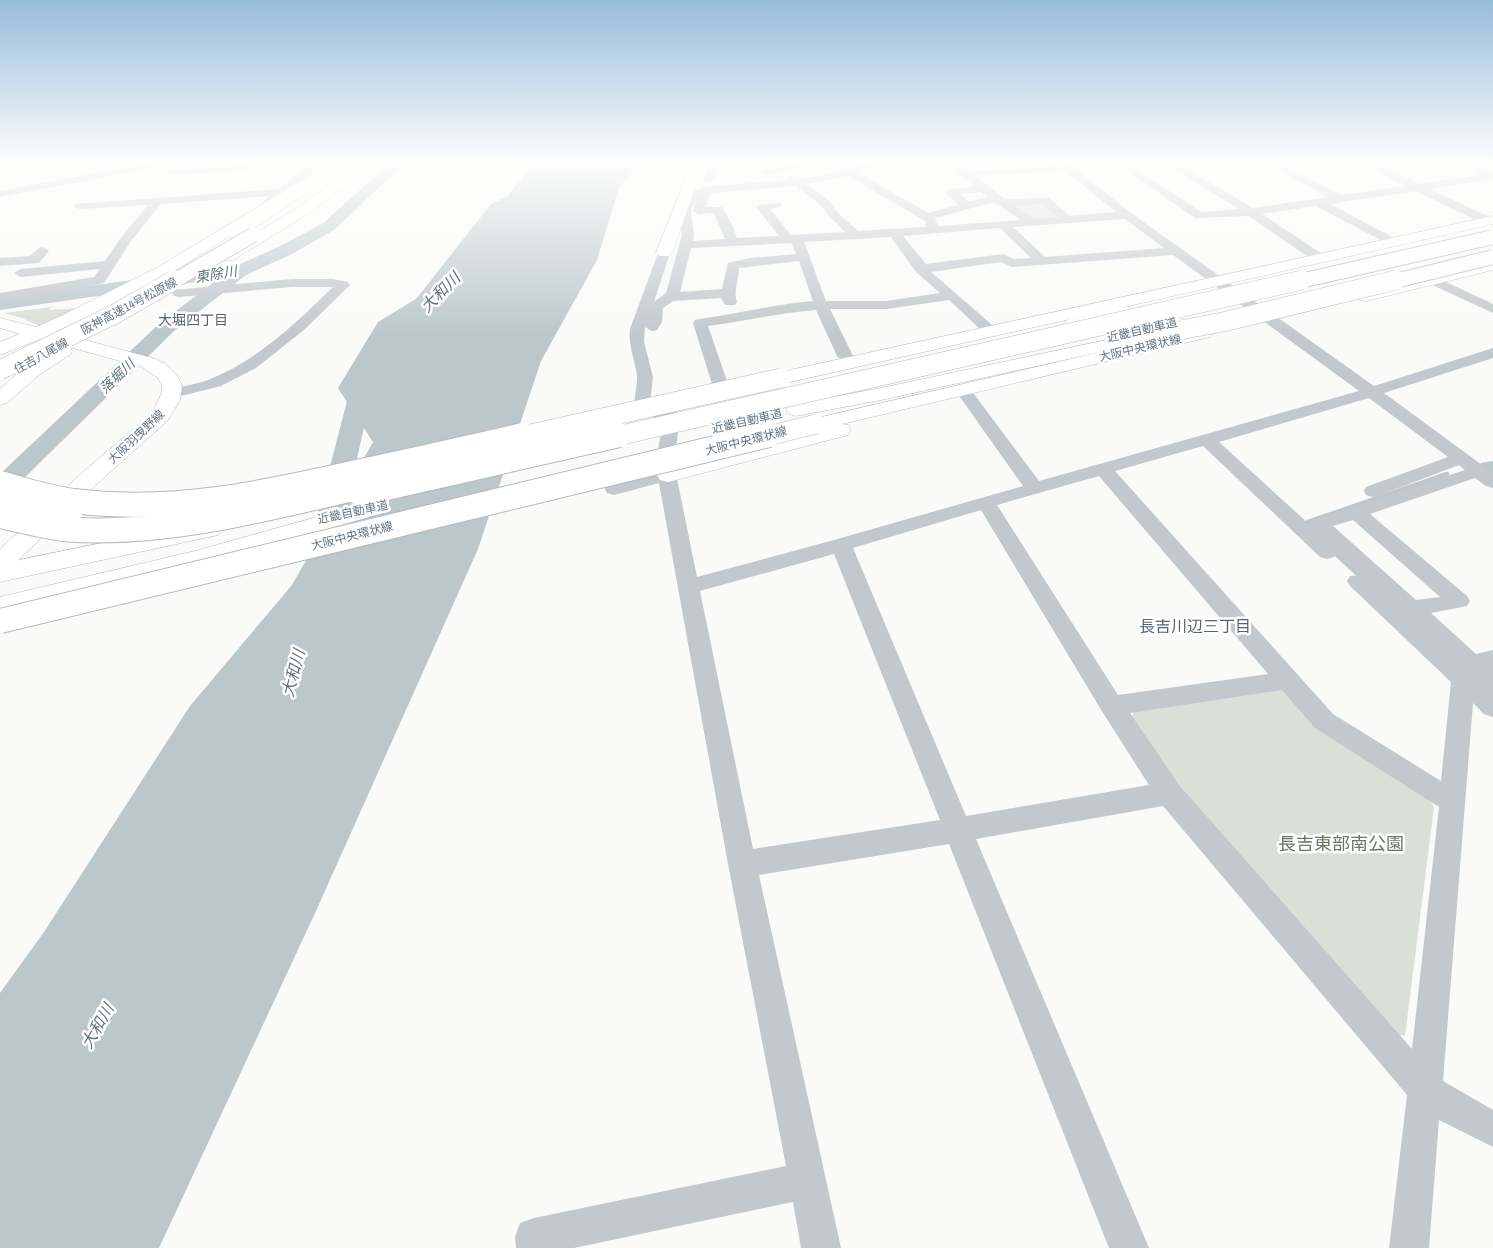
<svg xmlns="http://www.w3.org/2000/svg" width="1493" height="1248" font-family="'Archivo Narrow','Noto Sans JP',sans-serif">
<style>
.green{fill:#dadfd7}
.water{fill:#bbc7cb}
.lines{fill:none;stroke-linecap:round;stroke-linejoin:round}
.stream{stroke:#bbc7cb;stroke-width:4.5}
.river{fill:#bbc7cb;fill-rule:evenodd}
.major-casing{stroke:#b5babe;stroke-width:1}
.highway-casing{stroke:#b4b9bd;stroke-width:1}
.minor{fill:#c3c8cc;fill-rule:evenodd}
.major{fill:#fff;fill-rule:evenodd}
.highway{fill:#fff;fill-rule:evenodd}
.major-bridge-far1-casing{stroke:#b5babe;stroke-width:20;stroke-linecap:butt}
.major-bridge-casing{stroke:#b5babe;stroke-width:26;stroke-linecap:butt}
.highway-bridge-far2-casing{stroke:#b4b9bd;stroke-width:16;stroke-linecap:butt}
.highway-bridge-far1-casing{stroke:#b4b9bd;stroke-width:20;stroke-linecap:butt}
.highway-bridge-casing{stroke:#b4b9bd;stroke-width:26;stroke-linecap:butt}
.major-bridge-far1{stroke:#fff;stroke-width:19}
.major-bridge{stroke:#fff;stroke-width:24}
.highway-bridge-far2{stroke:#fff;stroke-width:14}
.highway-bridge-far1{stroke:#fff;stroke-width:19}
.highway-bridge{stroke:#fff;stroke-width:24}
.labels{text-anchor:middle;stroke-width:5;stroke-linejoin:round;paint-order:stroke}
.far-street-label{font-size:12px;fill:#657683;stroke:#fff}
.far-water-label{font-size:14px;font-style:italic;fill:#60757c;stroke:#fff}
.far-neighbourhood-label{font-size:14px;fill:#57646e;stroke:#fff}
.water-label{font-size:16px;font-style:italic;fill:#60757c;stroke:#fff}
.neighbourhood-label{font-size:16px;fill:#57646e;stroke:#fff}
.near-park-label{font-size:18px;fill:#687a64;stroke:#fff}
</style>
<rect width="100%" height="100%" fill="#fafaf8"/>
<g class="green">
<polygon points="1041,201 1062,217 1037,220 1010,204"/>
<polygon points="52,307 49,310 82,308 42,327 22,318 4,313"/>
<polygon points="1287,688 1426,795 1434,807 1405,1036 1390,1033 1182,796 1131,718 1135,711"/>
</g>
<polygon class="water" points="534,162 641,162 619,187 597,260 541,361 478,549 316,911 159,1248 0,1248 0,993 44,932 190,706 292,585 373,442 338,388 378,322 416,299 491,204 508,196"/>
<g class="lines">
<g class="stream">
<polyline points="1308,529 1308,522 1447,474"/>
<polyline points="1331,549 1363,579"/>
</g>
<g class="river">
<polygon points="391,162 406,162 334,230 290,255 246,275 174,331 9,493 0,496 0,474 160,323 218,279 0,310 0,298 236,266 278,247 322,224"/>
<polygon points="365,368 372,370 376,374 336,552 332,558 322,561 312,558 308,552 354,374 358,370"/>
<polygon points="1493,461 1493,475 1481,473 1478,468 1481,463"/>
</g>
<g class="major-casing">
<g id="major">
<polygon points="692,162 704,162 672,253 669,256 659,256 656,253"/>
<polygon points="354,169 360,173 359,176 306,215 233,260 221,260 219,257 221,254 296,209 349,170"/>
<polygon points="301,181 308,185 306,188 171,273 107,308 55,332 156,359 165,364 177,375 182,386 180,400 168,420 98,483 9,569 0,572 0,549 82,473 153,412 162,392 162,386 158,378 142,367 40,339 0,355 0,342 20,334 0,328 0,318 36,327 61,316 160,266"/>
<polygon points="1493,216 1493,224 781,384 774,382 771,378 774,374 781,372"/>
<polygon points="1493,260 1493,270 1366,301 1360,300 1358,296 1360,292"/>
<polygon points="1204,328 1210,329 1213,333 1210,337 842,424 848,425 851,430 848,435 676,480 668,482 660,480 657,475 660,470 815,430 809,428 805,424 809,420"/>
</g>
</g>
<g class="highway-casing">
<g id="highway">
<polygon points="328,162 342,162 302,196 241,237 231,237 229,234 231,231 292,190"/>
<polygon points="353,162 367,162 331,196 321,196 319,193 321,190"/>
<polygon points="1123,306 1129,307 1132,311 1129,315 1073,329 1067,328 1064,324 1067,320"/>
<polygon points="1149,331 1155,332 1158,336 1155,340 881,400 796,416 789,414 786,410 789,406 796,404 881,388"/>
<path d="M 63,345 L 70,347 L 72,351 L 70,355 L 40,374 L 7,403 L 0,405 L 0,389 C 18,373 39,351 63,345 Z"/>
<polygon points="378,500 386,502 390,507 386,512 196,567 0,615 0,597 195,551"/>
<polygon points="209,521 218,523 221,529 218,535 0,582 0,564"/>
</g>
</g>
<g class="minor">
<polygon points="153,162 176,162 176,169 242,165 246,162 258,162 245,171 171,175 166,172 165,166 0,197 0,191"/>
<polygon points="312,162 324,162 272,205 264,205 262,203 270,196 161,204 131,241 104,283 55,293 0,301 0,293 94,277 100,269 21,277 14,273 21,269 105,261 122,236 148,205 80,209 76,208 74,206 76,204 279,189"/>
<polygon points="709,162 719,162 714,179 709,182 704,179"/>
<polygon points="804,162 827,162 822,165 767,175 762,172 767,169"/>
<path d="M 871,162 L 887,162 L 859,173 L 928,213 L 959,205 L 944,192 L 946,190 L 974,186 L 963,177 L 959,176 L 954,168 L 955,166 L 963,166 L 968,171 L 1058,165 L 1055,162 L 1067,162 L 1131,213 L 1374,386 L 1493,348 L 1493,358 L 1384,393 L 1493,473 L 1493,488 L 1486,486 L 1475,478 L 1370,514 L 1467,596 L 1470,601 L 1467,606 L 1431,613 L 1476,654 L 1493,650 L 1493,717 L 1484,714 L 1473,703 L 1443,1081 L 1493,1110 L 1493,1147 L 1439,1120 L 1429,1248 L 1389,1248 L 1407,1095 L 1163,806 L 976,839 L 1149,1248 L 1109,1248 L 949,844 L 759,875 L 841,1248 L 801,1248 L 793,1202 L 574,1248 L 516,1248 L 515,1237 L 520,1223 L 534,1218 L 786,1166 L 728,864 L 659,483 L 614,495 L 607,493 L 605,489 L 607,485 L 657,472 L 656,464 L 663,419 L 639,414 C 630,401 638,390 637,376 C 635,359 628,346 630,329 L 658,253 L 664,249 L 670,253 L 654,302 L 666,293 L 682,235 L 679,211 L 688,193 L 705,187 L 789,180 L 789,176 L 793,175 L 800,178 L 817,176 ZM 1065,171 L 1116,212 L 1070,216 L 1049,198 L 1005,199 L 975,176 ZM 849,176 L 925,221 L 926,227 L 858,231 L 837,212 L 830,202 L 807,184 ZM 796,186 L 822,206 L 829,216 L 845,232 L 791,235 L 770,209 L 780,207 L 782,205 L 780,203 L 758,205 L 756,207 L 779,236 L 737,238 L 733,226 L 722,207 L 706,207 L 710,193 ZM 981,192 L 987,197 L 969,202 L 960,194 ZM 697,197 L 693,211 L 699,214 L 714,213 L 725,239 L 693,241 L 694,235 L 691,211 ZM 994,202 L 1021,220 L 938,226 L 935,218 ZM 1042,204 L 1057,217 L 1035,219 L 1015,206 ZM 1125,219 L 1164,248 L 1045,257 L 1013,227 ZM 1000,228 L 1031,258 L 1014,259 L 1003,254 L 926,264 L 903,236 ZM 891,237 L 916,272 L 940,293 L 886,301 L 826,301 L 804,242 ZM 792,243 L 796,254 L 750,258 L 728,263 L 722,289 L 680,292 L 691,248 ZM 1173,255 L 1359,391 L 1039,481 L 974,394 L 962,394 L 960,397 L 1023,486 L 834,540 L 697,577 L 674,464 L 680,416 L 678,412 L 652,406 L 650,404 L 653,377 L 644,342 L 645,327 L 652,331 L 657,330 L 662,322 L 663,308 L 673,301 L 721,298 L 725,305 L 735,305 L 737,302 C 733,291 739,281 739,268 L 799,261 L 813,301 C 775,304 738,314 700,319 L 695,320 L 693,323 L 712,384 L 714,387 L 726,387 L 728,384 L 708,326 C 745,321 780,313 816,310 L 837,356 L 840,359 L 850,359 L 853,356 L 830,309 L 886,309 L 949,300 L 980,329 L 990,329 L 992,326 L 990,323 L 931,272 L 1001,262 L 1012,267 ZM 1369,398 L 1448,457 L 1366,487 L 1364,491 L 1366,495 L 1373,497 L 1380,495 L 1459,465 L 1465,470 L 1312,520 L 1309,524 L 1219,442 ZM 1203,446 L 1320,557 L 1327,559 L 1334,557 L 1337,552 L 1362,575 L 1350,576 L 1347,581 L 1350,586 L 1451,682 L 1441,781 L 1333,714 L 1115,471 ZM 1099,476 L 1268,674 L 1118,695 L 997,505 ZM 981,510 L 1103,713 L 1149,785 L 966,816 L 853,548 ZM 1353,520 L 1440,597 L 1416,600 L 1333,526 ZM 834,554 L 940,820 L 753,849 L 700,591 ZM 1282,690 L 1315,728 L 1439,807 L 1412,1049 L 1179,785 L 1130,713 Z"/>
<polygon points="1114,162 1126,162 1201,212 1239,209 1162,162 1175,162 1253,208 1328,197 1263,162 1276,162 1341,195 1405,186 1359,162 1373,162 1419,184 1479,175 1453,162 1467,162 1493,173 1493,179 1429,189 1492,218 1493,222 1488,225 1484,224 1416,191 1330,204 1396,239 1398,242 1396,245 1392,246 1316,206 1262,214 1324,255 1325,258 1324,261 1314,261 1249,216 1195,218"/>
<polygon points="43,247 49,251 39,263 0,266 0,258 30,256 39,248"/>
<polygon points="1433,276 1493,304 1493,313 1428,283 1426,280"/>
<path d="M 292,279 L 333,279 L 348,282 L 350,285 L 304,330 L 256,368 L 221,386 L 173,398 L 167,396 L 165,393 L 167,390 C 181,386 195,385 208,380 C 257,361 296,323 333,287 L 292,287 L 179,297 L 174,296 L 172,293 L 174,290 Z"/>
</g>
<use href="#major" class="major"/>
<use href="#highway" class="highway"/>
<g class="major-bridge-far1-casing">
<g id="major-bridge-far1">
<polyline points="517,437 781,378"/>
<polyline points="764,437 816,424"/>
</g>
</g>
<g class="major-bridge-casing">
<g id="major-bridge">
<path d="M 0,483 C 24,490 49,498 74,501 C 168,513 260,494 352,473 C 409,461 466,448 523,435"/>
<polyline points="0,621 769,435"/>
</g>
</g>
<g class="highway-bridge-far2-casing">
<g id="highway-bridge-far2">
<polyline points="172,282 253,235"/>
<polyline points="1296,282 1493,237"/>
<polyline points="1391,282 1493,257"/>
</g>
</g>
<g class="highway-bridge-far1-casing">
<g id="highway-bridge-far1">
<polyline points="1149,336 1223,322 1396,280"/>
<polyline points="0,370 115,314 174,280"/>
<polyline points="613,437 1302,280"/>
</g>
</g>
<g class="highway-bridge-casing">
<g id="highway-bridge">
<polyline points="0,491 33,505 70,512"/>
<polyline points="360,494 619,435"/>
<path d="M 0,516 C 21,521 42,526 63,529 C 164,538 279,506 377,483"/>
</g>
</g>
<use href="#major-bridge-far1" class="major-bridge-far1"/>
<use href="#major-bridge" class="major-bridge"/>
<use href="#highway-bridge-far2" class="highway-bridge-far2"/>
<use href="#highway-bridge-far1" class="highway-bridge-far1"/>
<use href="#highway-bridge" class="highway-bridge"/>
</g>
<linearGradient id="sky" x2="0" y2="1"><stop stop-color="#96bcdc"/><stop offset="0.48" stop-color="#fdfdfc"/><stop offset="1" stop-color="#fdfdfc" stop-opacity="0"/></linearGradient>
<rect width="1493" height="337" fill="url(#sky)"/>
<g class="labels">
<g class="far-street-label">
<text transform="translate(129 306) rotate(-28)" y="4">阪神高速14号松原線</text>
<text transform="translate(1142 330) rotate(-13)" y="4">近畿自動車道</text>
<text transform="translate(1140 348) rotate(-13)" y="4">大阪中央環状線</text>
<text transform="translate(41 356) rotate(-29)" y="4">住吉八尾線</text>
<text transform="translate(747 421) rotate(-13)" y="4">近畿自動車道</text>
<text transform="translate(136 437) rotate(-43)" y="4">大阪羽曳野線</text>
<text transform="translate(746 441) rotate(-14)" y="4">大阪中央環状線</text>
<text transform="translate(353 512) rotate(-12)" y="4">近畿自動車道</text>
<text transform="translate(352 536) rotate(-14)" y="4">大阪中央環状線</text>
</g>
<g class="far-water-label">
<text transform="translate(216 274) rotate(-9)" y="5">東除川</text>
<text transform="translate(117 376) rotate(-44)" y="5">落堀川</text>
</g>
<g class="far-neighbourhood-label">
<text x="193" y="325">大堀四丁目</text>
</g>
<g class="water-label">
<text transform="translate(440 292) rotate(-45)" y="6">大和川</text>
<text transform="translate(293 673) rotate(-75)" y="6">大和川</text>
<text transform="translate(97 1026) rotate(-60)" y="6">大和川</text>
</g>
<g class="neighbourhood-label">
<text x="1195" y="632">長吉川辺三丁目</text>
</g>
<g class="near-park-label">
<text x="1341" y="850">長吉東部南公園</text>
</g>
</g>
</svg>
